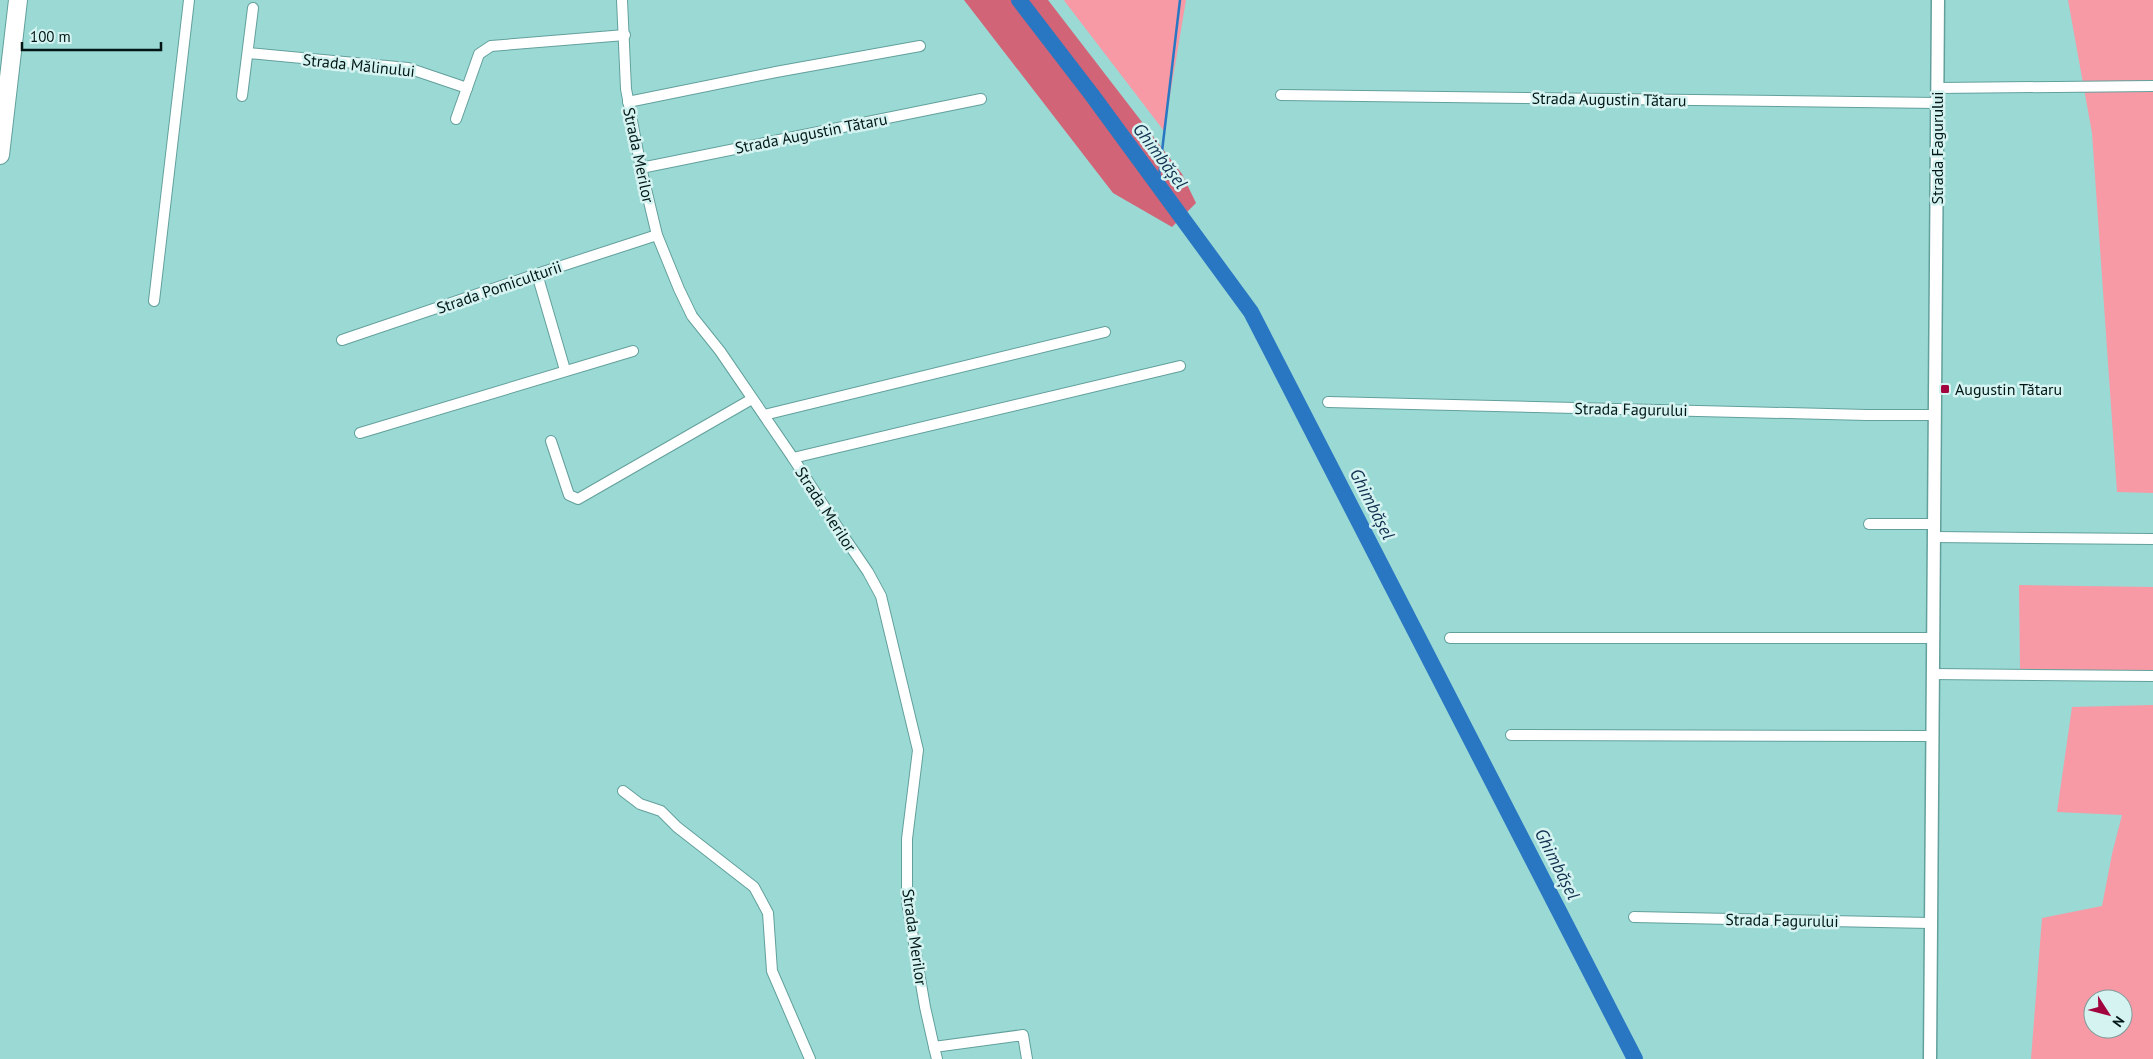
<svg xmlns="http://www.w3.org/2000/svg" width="2153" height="1059" font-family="'PT Sans',sans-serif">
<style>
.green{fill:#f79aa6;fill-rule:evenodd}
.forest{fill:#d16477}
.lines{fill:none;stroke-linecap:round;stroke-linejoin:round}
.stream{stroke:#2977c2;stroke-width:2.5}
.river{stroke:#2977c2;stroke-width:16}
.minor-casing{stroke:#62a09c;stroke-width:12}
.tertiary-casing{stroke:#62a09c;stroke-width:15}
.trunk-casing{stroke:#62a09c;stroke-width:20}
.minor{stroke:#fff;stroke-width:10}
.tertiary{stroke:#fff;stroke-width:12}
.trunk{stroke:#fff;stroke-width:18}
.poi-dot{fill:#a2053d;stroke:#d5f3f1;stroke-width:2}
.labels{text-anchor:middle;stroke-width:5;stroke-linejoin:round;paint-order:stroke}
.street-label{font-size:16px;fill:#001716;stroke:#d5f3f1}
.poi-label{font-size:16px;fill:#001716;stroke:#d5f3f1;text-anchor:start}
.water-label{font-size:18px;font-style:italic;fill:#123150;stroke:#d5f3f1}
</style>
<rect width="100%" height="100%" fill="#9bd9d5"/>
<g class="green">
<polygon points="1064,0 1186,0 1164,131 1066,3"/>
<polygon points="2068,0 2153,0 2153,493 2117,492 2092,133"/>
<polygon points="2019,585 2153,587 2153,670 2020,670"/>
<path d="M 2153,705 L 2153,1059 L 2031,1059 L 2042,918 L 2102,906 L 2112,854 L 2122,815 L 2057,812 L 2072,707 ZM 2093,999 L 2123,999 L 2123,1029 L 2093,1029 Z"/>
</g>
<polygon class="forest" points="964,0 1048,0 1182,174 1196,203 1172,227 1113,193"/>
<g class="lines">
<polyline class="stream" points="1158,185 1180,0"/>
<polyline class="river" points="1019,0 1092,95 1251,312 1635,1059"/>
<g class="minor-casing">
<g id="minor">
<polyline points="622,0 626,89 641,168 657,235 679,289 692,316 720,351 793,458 840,531 868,572 881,596 918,750 907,839 907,902 925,1007 934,1047 1023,1035 1027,1059"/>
<polyline points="248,53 408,68 467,88 479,54 491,46 625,35"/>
<polyline points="1938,88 2153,86"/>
<polyline points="1281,95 1938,103"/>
<polyline points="242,96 253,8"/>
<polyline points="628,102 776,72 920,46"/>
<polyline points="456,119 467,88"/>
<polyline points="641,168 981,99"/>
<polyline points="537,274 565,370"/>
<polyline points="154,301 189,0"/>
<polyline points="342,340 537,274 657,235"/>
<polyline points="1328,402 1867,415 1934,415"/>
<polyline points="764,415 1105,332"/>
<polyline points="360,433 633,351"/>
<polyline points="551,441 569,495 578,499 752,399"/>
<polyline points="793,458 1180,366"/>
<polyline points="1869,524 1933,524"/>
<polyline points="1933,537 2153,539"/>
<polyline points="1450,638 1933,638"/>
<polyline points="1932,674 2153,676"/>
<polyline points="1511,735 1932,736"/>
<polyline points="623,791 640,804 661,811 677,827 754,887 768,913 772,971 810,1059"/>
<polyline points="1634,917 1930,923"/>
<polyline points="934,1047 937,1059"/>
</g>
</g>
<g class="tertiary-casing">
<polyline id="tertiary" points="1930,1059 1938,0"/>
</g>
<g class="trunk-casing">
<polyline id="trunk" points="0,155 18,0"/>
</g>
<use href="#minor" class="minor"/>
<use href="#tertiary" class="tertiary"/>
<use href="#trunk" class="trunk"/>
</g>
<rect class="poi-dot" x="1940" y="384" width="10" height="10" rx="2.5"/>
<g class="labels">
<g class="street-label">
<text transform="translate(359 65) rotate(6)" y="6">Strada Mălinului</text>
<text transform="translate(1609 99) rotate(1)" y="6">Strada Augustin Tătaru</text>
<text transform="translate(811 133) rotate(-11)" y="6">Strada Augustin Tătaru</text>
<text transform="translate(1937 148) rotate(-90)" y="6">Strada Fagurului</text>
<text transform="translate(639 155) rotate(78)" y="6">Strada Merilor</text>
<text transform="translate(499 287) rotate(-19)" y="6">Strada Pomiculturii</text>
<text transform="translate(1631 409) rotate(1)" y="6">Strada Fagurului</text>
<text transform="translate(826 509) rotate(57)" y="6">Strada Merilor</text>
<text transform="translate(1782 920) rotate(1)" y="6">Strada Fagurului</text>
<text transform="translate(915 937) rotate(82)" y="6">Strada Merilor</text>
</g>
<g class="poi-label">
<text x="1955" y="395">Augustin Tătaru</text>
</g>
<g class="water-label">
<text transform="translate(1160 156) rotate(53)" y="6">Ghimbășel</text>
<text transform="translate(1372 504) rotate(63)" y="6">Ghimbășel</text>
<text transform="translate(1557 864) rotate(63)" y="6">Ghimbășel</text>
</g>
</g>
<g transform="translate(2108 1014) rotate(126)"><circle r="24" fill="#d5f3f1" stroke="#809b99"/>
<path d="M0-4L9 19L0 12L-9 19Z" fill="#a2053d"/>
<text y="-8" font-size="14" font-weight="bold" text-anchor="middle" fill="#001716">N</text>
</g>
<path d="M22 42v8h139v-8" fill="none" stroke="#001716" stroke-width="2.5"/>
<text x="30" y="42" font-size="15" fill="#001716" stroke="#d5f3f1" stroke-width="4" paint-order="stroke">100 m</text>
</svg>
